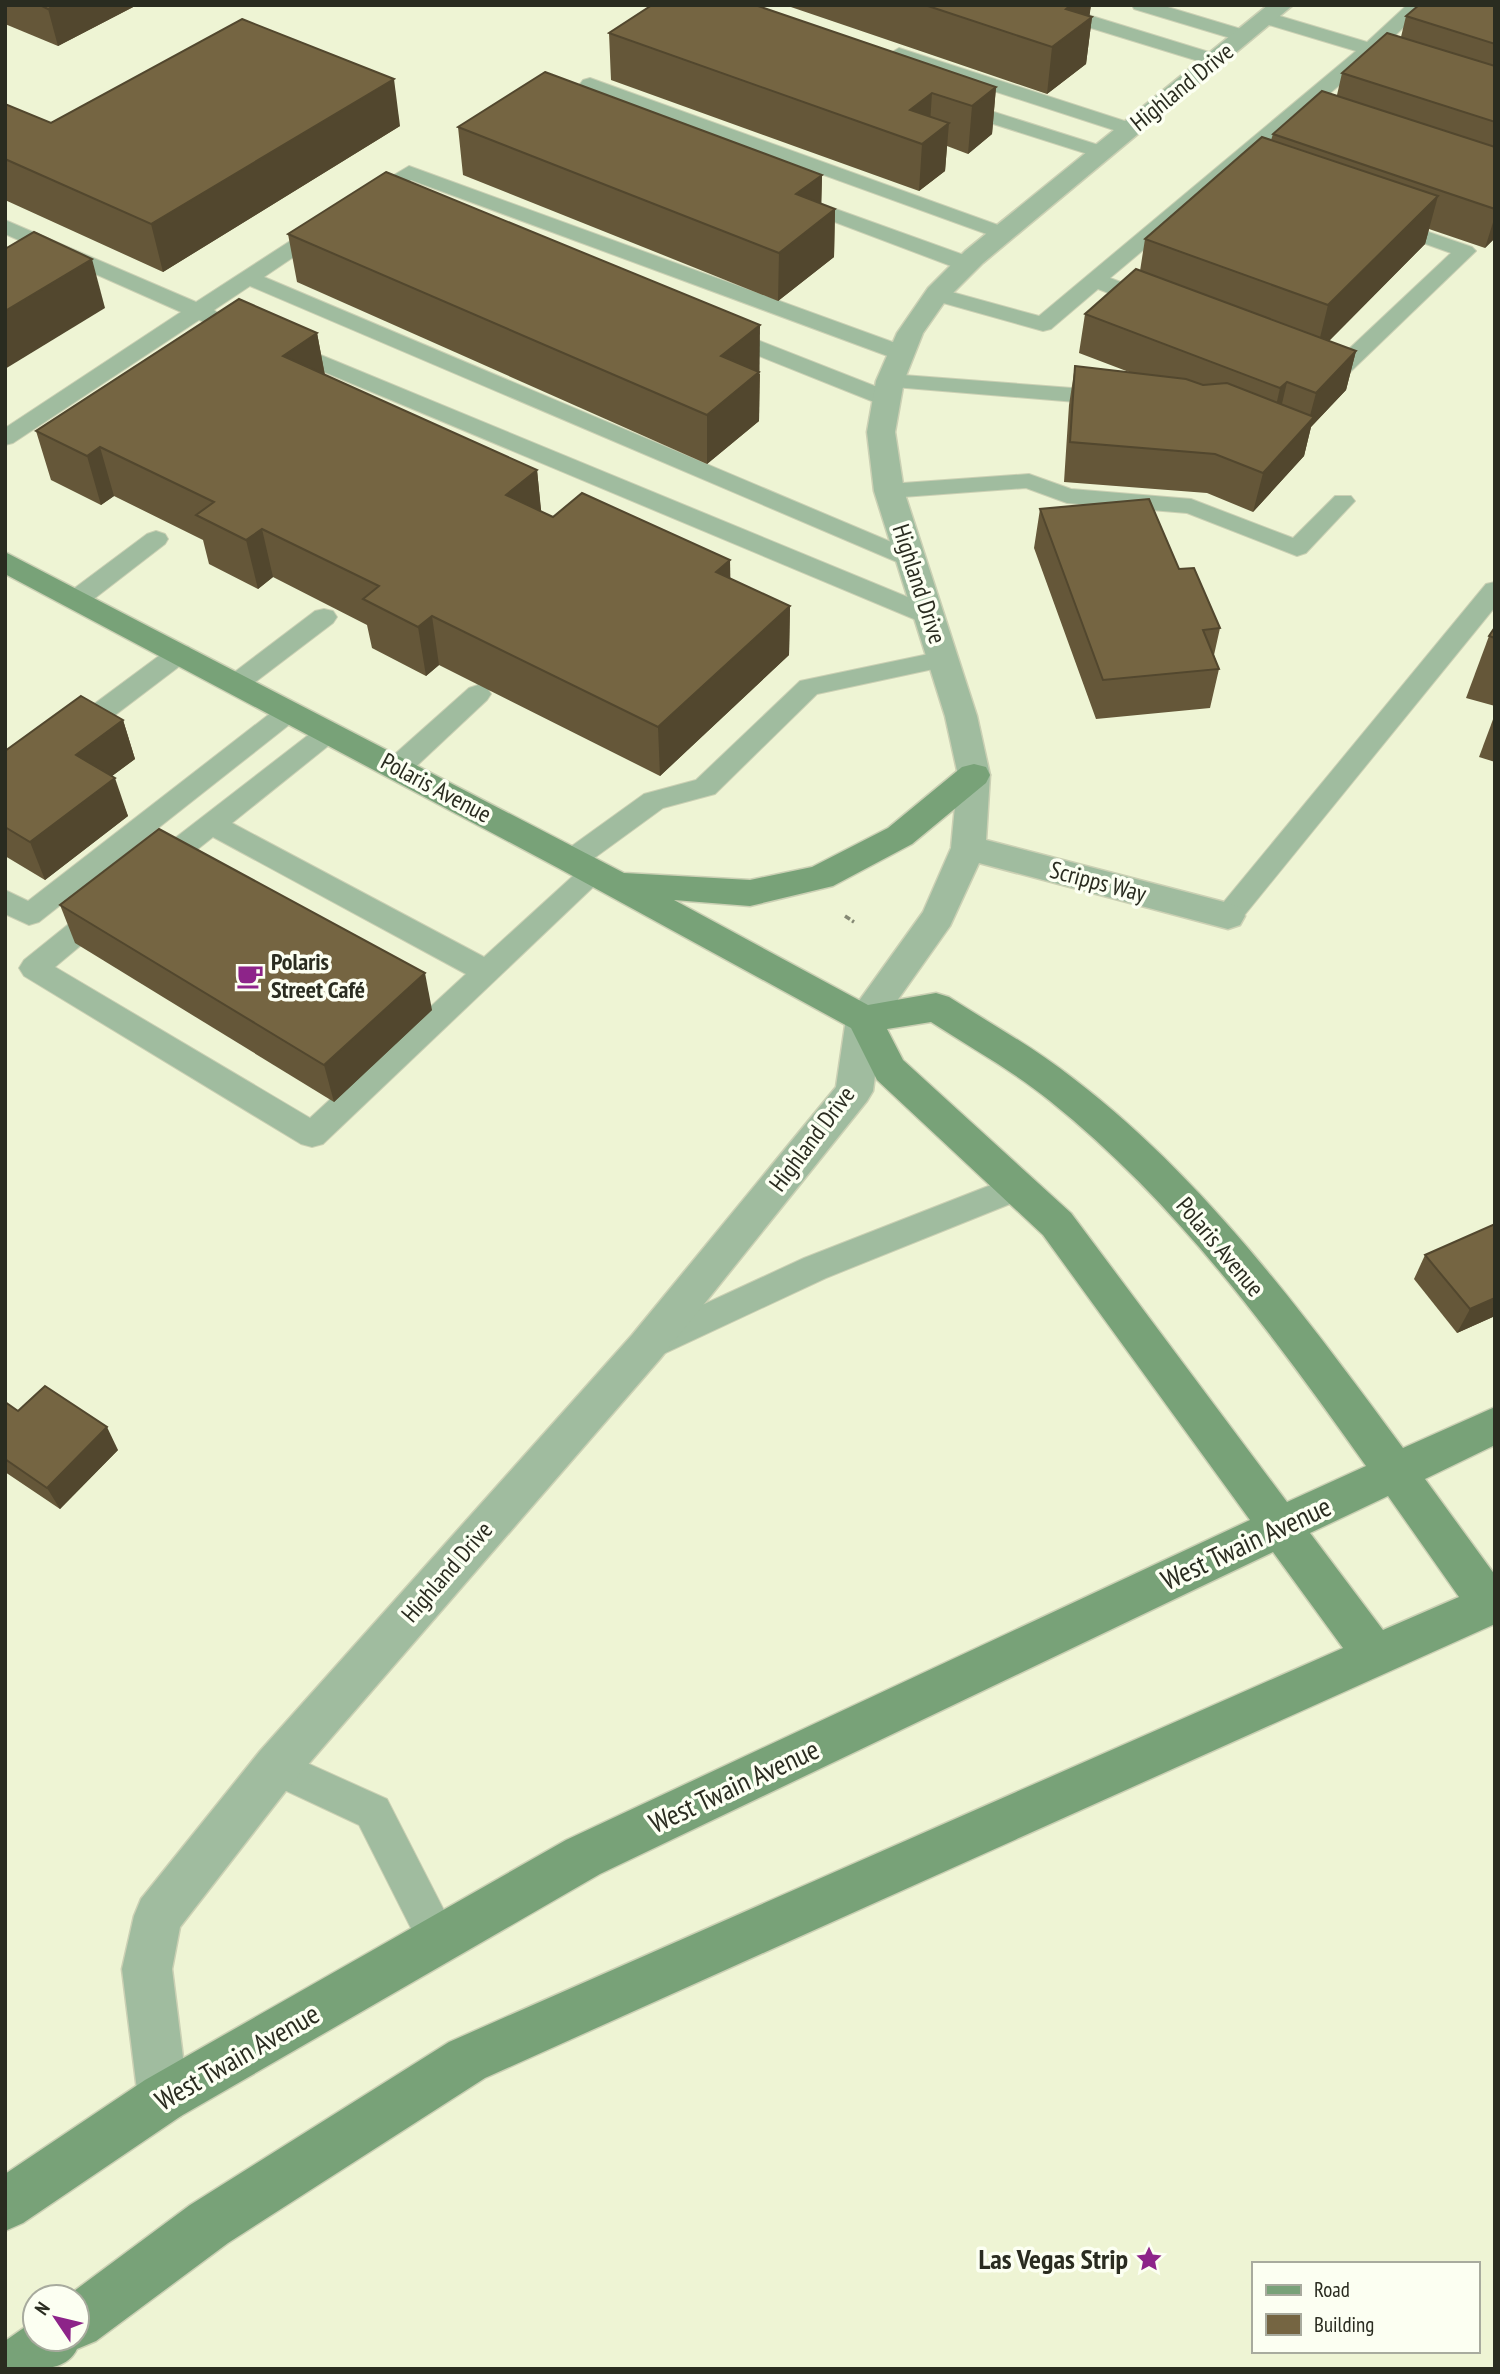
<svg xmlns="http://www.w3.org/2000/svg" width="1500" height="2374" font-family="'PT Sans Narrow',sans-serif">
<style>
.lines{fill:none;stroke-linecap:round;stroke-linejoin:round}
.lane-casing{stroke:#cbd0b4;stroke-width:2}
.street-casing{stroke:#cbd0b4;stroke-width:3}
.secondary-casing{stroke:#cbd0b4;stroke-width:3}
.path{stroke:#858974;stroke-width:3.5;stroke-dasharray:6 2.5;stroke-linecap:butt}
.lane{fill:#a0bc9f;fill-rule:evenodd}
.street{fill:#a0bc9f;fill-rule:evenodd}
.secondary{fill:#78a278;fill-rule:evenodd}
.wall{fill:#655739}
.shaded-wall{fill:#52472e}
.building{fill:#756542;stroke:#52472e;stroke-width:2}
.labels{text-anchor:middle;stroke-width:7;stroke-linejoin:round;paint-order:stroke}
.street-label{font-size:24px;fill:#2a2c20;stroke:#fcfff2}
.poi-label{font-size:24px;font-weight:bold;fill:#2a2c20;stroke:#fcfff2;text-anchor:start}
.near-street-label{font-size:28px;fill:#2a2c20;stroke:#fcfff2}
.near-poi-label{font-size:28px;font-weight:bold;fill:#2a2c20;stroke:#fcfff2;text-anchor:end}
</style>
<rect width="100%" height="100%" fill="#eef4d4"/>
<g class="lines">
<g class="lane-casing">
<g id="lane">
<polygon points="1027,5 1056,5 1222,56 1225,60 1215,66 1208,64 1029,9"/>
<polygon points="1132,5 1161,5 1251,32 1253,36 1251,40 1237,40 1134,9"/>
<polygon points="1407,5 1427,5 1383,47 1396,55 1393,59 1386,61 1373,57 1110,278 1163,298 1166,303 1163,308 1147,308 1098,289 1051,329 1043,331 929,299 926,294 937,288 1039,316 1356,51 1259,22 1257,18 1259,14 1273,14 1367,42"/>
<polygon points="899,48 1137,125 1140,129 1130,135 1123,133 892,58 889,54"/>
<polygon points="590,78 1009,229 1012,233 1002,239 995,237 583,88 580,84 583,80"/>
<polygon points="953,99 1108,148 1111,152 1108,156 1094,156 946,109 943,105 946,101"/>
<polygon points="409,166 909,348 912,353 901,360 893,358 411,180 373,204 359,204 356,200 359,196"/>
<polygon points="794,194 975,259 978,264 975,269 959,269 787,204 784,200"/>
<path d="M 1388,218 L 1472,247 L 1476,251 L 1345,377 C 1334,380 1318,376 1311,366 L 1314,361 L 1322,359 L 1334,363 L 1451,253 L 1381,228 L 1378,224 L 1381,220 Z"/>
<polygon points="5,220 196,302 318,223 332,223 335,227 332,231 264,277 922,555 925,560 922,565 904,565 250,286 214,310 222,317 219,322 211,324 199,320 13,443 5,445 5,428 181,312 5,234"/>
<polygon points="722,326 895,394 898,399 895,404 879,404 714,338 711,333 714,328"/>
<polygon points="282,339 939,610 943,616 939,622 921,622 274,351 271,346"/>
<polygon points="890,374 1112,391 1123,398 1112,405 882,386 879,381"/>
<polygon points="1029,474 1071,489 1191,499 1293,538 1335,496 1351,496 1355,501 1306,553 1297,556 1187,513 1067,503 1026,488 889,498 881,496 877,491 881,486 889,484"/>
<polygon points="156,531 165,534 168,539 165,544 86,605 68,605 64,599 68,593 147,534"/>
<polygon points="1495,582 1495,607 1238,923 1228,926 1218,923 1214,916 1218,909 1486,584"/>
<polygon points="324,609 333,611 337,617 333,623 246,689 237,692 228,689 224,683 228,677 315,611"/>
<polygon points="180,645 189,647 193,653 189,659 15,791 5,793 5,770 171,647"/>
<polygon points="943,651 952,653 956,659 952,665 817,694 715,794 663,808 582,867 572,870 562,867 558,860 562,853 644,794 696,780 800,681"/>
<polygon points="478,685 487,688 491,694 487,700 407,775 397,777 387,775 384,768 387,761 469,688"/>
<polygon points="290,702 299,705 303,711 299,717 39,922 29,925 5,914 5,890 28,901 281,705"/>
<polygon points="329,723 338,726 342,732 338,738 232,823 484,957 585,865 595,862 605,865 609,872 323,1144 312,1147 301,1144 24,976 19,968 24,960 96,902 106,899 116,902 120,909 116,916 55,967 310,1118 466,974 213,837 164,876 154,879 144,876 140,869 144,862 320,726"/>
<polygon points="1019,1174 1030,1178 1035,1187 1030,1196 826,1278 659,1356 647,1360 635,1356 630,1346 635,1336 804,1258"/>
<polygon points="276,1749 387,1799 452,1926 458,1940 452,1954 438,1960 424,1954 359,1825 263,1780 257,1767 263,1754"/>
</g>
</g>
<g class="street-casing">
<polygon id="street" points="1268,5 1293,5 983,263 946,300 923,333 904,381 895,432 904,491 977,716 990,775 986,840 1228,903 1240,907 1245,916 1240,925 1228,929 979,863 950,926 882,1022 873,1091 867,1101 660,1359 292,1783 180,1927 172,1969 188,2098 181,2116 163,2123 145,2116 138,2098 122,1969 134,1916 141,1899 260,1751 632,1335 836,1087 846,1019 923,912 951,848 958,775 945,716 874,491 867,432 876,381 897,333 928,288 965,251"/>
</g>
<g class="secondary-casing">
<path id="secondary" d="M 5,552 L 624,873 L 750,880 L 812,867 L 888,828 L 962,767 L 974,764 L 986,767 L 990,775 L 986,783 L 912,844 L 833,886 L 750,906 L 674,900 L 868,1005 L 936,993 L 949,997 C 991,1024 1035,1048 1074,1079 C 1205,1179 1306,1317 1403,1448 L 1495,1407 L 1495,1445 L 1425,1479 L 1495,1575 L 1495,1624 L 485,2078 L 228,2243 L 96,2341 L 77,2349 C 65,2374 31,2369 5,2369 L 5,2341 L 35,2320 L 35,2339 L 77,2339 L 77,2297 L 66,2297 L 190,2205 L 449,2042 L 1343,1648 L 1273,1552 L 600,1874 L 181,2116 L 23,2223 L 5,2231 L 5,2174 L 145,2080 L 566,1840 L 1250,1520 L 1043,1235 L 877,1080 L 851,1028 L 560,869 L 5,574 ZM 931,1022 C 971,1048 1013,1071 1050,1101 C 1176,1202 1273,1335 1366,1466 L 1287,1502 L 1071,1213 L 903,1060 L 887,1029 ZM 1388,1496 L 1459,1597 L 1383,1630 L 1310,1533 Z"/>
</g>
<polyline class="path" points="845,916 854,922"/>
<use href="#lane" class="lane"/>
<use href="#street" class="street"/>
<use href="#secondary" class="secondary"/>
</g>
<g class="wall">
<polygon points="5,5 137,5 58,46 5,24"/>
<polygon points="785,5 1091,5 1089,16 1092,17 1086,64 1047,94"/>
<polygon points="1495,5 1495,238 1485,248 1429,229 1425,244 1329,341 1356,351 1346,390 1311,427 1304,456 1253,512 1207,493 1064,482 1069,405 1075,366 1129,372 1079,353 1085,314 1140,271 1145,239 1271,140 1273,134 1337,95 1342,73 1401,37 1406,16"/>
<polygon points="609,33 996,87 992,134 968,154 947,146 945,171 919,191 611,80"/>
<polygon points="5,104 51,123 400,126 163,272 5,200"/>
<polygon points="458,127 822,175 821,204 835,209 834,257 778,301 463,175"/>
<polygon points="288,234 760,374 759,421 707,464 297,282"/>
<polygon points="317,333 325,375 537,470 541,512 553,517 730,560 730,579 790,606 789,655 660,776 439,665 426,676 372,648 367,625 273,577 258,589 209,564 203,540 114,496 101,505 51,480 36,431"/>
<polygon points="1040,509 1179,569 1220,628 1214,655 1219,669 1210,708 1096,719 1034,548"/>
<polygon points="1495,627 1495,706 1466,698 1489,636"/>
<polygon points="1495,714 1495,762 1479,757"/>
<polygon points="123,720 135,759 112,776 128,816 45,880 5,856 5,751"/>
<polygon points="60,905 432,1010 334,1102 75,943"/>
<polygon points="1425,1255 1495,1316 1457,1333 1414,1279"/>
<polygon points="5,1402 18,1411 118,1450 60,1509 5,1472"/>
</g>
<g class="shaded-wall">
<polygon points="55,5 137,5 58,46 48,9"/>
<polygon points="1071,5 1091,5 1089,20 1092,17 1086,64 1047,94 1052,47 1066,9"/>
<polygon points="394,79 400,126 163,272 151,224"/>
<polygon points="996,87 992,134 968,154 972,106"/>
<polygon points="932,93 929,139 949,123 945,171 919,191 922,144 910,110"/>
<polygon points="822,175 821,220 835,209 834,257 778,301 779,253 796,194"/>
<polygon points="1438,196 1425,244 1316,354 1328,305"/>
<polygon points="1495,216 1495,238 1485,248"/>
<polygon points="92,259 105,308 5,369 5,311"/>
<polygon points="760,325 759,421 707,464 707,415 721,356"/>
<polygon points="317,333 326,382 283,356"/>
<polygon points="1356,351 1346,390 1311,427 1304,456 1253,512 1263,473 1308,423 1316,393"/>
<polygon points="1287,382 1278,421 1271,428 1280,388"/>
<polygon points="100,447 114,496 101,505 87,456"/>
<polygon points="537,470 542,519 506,495"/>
<polygon points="262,529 273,577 258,589 246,540"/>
<polygon points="730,560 731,609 716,572"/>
<polygon points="790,606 789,655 660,776 658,727"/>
<polygon points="432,616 439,665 426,676 418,627"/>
<polygon points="123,720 135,759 89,793 76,755"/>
<polygon points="115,778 128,816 45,880 30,842"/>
<polygon points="425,973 432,1010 334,1102 324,1065"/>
<polygon points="1495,1298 1495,1316 1457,1333 1470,1309"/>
<polygon points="107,1427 118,1450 60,1509 47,1488"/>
</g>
<g class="building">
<polygon points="40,5 55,5 48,9"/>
<polygon points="652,5 755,5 996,87 972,106 932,93 910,110 949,123 922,144 609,33"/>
<polygon points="925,5 1071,5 1066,9 1092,17 1052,47"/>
<polygon points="1419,5 1495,5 1495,44 1406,16"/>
<polygon points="242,19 394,79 151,224 5,159 5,104 51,123"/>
<polygon points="1387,33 1495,66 1495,122 1342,73"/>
<polygon points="545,72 822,175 796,194 835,209 779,253 458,127"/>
<polygon points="1322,91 1495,147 1495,209 1273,134"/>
<polygon points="1262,137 1438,196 1328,305 1145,239"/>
<polygon points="386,172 760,325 721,356 759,372 707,415 288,234"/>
<polygon points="34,232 92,259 5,311 5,249"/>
<polygon points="1136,269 1356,351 1316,393 1287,382 1280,388 1085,314"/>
<polygon points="239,299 317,333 283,356 537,470 506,495 553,517 582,493 730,560 716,572 790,606 658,727 432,616 418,627 363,599 379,586 262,529 246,540 196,515 214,502 100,447 87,456 36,431"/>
<polygon points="1075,366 1186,379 1203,385 1227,383 1314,417 1263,473 1215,454 1070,442"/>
<polygon points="1149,499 1179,569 1194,568 1220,628 1203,630 1219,669 1103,680 1040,509"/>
<polygon points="1495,627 1495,638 1489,636"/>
<polygon points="81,696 123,720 76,755 115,778 30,842 5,827 5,751"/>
<polygon points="159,829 425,973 324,1065 60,905"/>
<polygon points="1495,1224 1495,1298 1470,1309 1425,1255"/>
<polygon points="45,1386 107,1427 47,1488 5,1459 5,1402 18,1411"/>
</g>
<defs>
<g id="cafe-bare" transform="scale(2.1)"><path d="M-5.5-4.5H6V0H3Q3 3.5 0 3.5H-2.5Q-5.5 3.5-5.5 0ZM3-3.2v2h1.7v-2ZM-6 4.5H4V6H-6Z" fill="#8d2489" stroke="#fcfff2" stroke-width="2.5" paint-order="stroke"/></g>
<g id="sight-bare" transform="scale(2.1)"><path d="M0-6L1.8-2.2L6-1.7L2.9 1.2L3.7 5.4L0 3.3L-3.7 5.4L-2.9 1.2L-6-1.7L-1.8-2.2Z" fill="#8d2489" stroke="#fcfff2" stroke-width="2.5" paint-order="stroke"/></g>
</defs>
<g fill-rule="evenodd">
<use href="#cafe-bare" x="250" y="976"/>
<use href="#sight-bare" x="1149" y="2259"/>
</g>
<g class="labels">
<g class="street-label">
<text transform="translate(1182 87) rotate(-39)" y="8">Highland Drive</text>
<text transform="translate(919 584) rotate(72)" y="8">Highland Drive</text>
<text transform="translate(436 788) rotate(28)" y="8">Polaris Avenue</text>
<text transform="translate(1098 882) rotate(15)" y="8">Scripps Way</text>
<text transform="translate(812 1139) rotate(-53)" y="8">Highland Drive</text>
<text transform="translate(1220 1247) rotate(50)" y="8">Polaris Avenue</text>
<text transform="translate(447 1572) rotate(-49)" y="8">Highland Drive</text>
</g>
<g class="poi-label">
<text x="271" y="970">Polaris<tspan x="271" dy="28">Street Café</tspan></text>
</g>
<g class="near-street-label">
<text transform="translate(1246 1543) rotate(-25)" y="10">West Twain Avenue</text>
<text transform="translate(734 1786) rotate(-25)" y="10">West Twain Avenue</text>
<text transform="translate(237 2057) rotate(-30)" y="10">West Twain Avenue</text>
</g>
<g class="near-poi-label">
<text x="1128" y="2269">Las Vegas Strip</text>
</g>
</g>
<rect width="1500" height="2374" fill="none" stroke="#2a2c20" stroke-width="14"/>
<rect x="1252" y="2262" width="228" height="91" fill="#fcfff2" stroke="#a8ab9e" stroke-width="2"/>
<rect x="1266" y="2285" width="35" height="10" fill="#78a278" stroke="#a8ab9e" stroke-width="2"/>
<text x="1314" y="2297" font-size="21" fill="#2a2c20">Road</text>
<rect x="1266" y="2314" width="35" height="21" fill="#756542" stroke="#a8ab9e" stroke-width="2"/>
<text x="1314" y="2332" font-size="21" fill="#2a2c20">Building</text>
<g transform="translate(56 2318) rotate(305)"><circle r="33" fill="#fcfff2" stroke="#a8ab9e" stroke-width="2"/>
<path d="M0-5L12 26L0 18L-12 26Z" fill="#8d2489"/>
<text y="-10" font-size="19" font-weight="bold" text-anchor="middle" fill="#2a2c20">N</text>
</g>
</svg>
